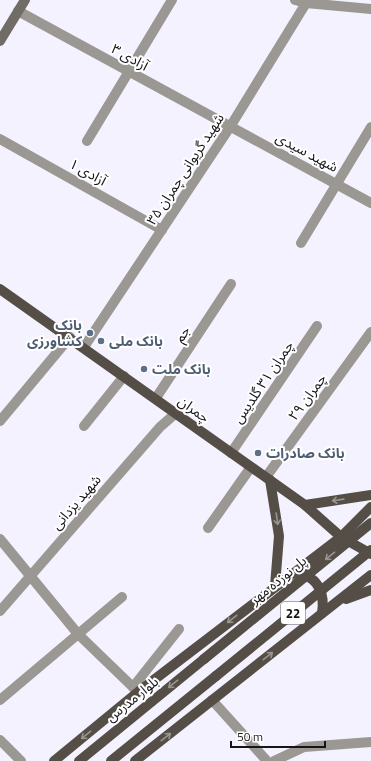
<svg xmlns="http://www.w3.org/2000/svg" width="371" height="761" font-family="'Titillium Web','Noto Sans Arabic',sans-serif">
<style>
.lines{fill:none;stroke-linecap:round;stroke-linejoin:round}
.street{stroke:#9b9894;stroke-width:10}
.secondary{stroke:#716d66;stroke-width:10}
.primary{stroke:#544e47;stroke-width:10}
.primary-bridge{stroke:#544e47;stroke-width:10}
.oneway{stroke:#989591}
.service-dot{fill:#5c6f8a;stroke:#fff;stroke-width:1.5}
.labels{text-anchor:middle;stroke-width:4;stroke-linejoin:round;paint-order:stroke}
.shield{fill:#fff;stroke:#5b5a5d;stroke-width:1}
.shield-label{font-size:13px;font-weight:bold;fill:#151418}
.street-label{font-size:14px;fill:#151418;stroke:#fff}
.service-label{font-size:14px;font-weight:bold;fill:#4e5e75;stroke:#fff;text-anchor:start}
</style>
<rect width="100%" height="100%" fill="#f5f2ff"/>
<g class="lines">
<g class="street">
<polyline points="295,0 306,3 371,9"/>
<polyline points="18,11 371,203"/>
<polyline points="0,139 162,230"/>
<polyline points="87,141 172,0"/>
<polyline points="301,243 371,127"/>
<polyline points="84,347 230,127 308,0"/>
<polyline points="156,398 231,284"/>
<polyline points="0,421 70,337"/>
<polyline points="84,426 124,376"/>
<polyline points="231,453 317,326"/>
<polyline points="266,477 371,332"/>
<polyline points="208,528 251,467"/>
<polyline points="0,539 78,634 138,692"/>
<polyline points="0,611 160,427 176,413"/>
<polyline points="133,687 179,629"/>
<polyline points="0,700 122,597"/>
<polyline points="212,700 267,761"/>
<polyline points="0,740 21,761"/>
<polyline points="274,761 304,747 371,742"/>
</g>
<polyline class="secondary" points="0,41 25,0"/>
<g class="primary">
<polyline points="0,289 305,505 341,537 371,554"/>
<polyline points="270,480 279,536 275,586"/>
<polyline points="305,505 371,495"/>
<path d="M 299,574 C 319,577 325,595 322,613"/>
<polyline points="346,599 371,590"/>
<polyline points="54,761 138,692 341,537 371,507"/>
<polyline points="79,761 204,659"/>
<polyline points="111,761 216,676"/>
<polyline points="135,761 371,575"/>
</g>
<g class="primary-bridge">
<polyline points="204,659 371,523"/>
<polyline points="216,676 371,550"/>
</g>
</g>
<defs><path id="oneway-shaft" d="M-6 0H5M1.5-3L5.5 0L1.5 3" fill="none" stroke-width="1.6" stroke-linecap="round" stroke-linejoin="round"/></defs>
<g class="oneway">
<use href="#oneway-shaft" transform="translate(338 500) rotate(172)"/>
<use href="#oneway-shaft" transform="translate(277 519) rotate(82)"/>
<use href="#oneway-shaft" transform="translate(330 556) rotate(141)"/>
<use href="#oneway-shaft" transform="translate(232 619) rotate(142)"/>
<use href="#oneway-shaft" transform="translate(268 656) rotate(-38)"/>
<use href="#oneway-shaft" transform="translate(173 684) rotate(141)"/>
<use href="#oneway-shaft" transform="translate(86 735) rotate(141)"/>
<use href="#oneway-shaft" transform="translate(166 737) rotate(-38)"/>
</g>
<g class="service-dot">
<circle cx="90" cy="333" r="4"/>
<circle cx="101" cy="341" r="4"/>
<circle cx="144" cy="369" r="4"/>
<circle cx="258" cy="453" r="4"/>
</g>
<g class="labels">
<rect class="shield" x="281" y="602" width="24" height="22" rx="3"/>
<g class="shield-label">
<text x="293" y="618">22</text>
</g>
<g class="street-label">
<text transform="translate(130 57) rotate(29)" y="5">آزادی ۳</text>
<text transform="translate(307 152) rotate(28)" y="5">شهید سیدی</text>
<text transform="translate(185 169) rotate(-57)" y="5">شهید گریوانی چمران ۳۵</text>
<text transform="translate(88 172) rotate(29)" y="5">آزادی ۱</text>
<text transform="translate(182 334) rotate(-56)" y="5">جم</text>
<text transform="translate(263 382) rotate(-56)" y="5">چمران ۳۱ گلدیس</text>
<text transform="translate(307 397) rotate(-54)" y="5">چمران ۲۹</text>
<text transform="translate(194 409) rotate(36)" y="5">چمران</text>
<text transform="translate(76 502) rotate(-49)" y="5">شهید یزدانی</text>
<text transform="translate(278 580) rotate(-39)" y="5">پل نوزده مهر</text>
<text transform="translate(132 699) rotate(-39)" y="5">بلوار مدرس</text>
</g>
<g class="service-label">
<text x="82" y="330" text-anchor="end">بانک<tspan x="82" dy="16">کشاورزی</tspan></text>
<text x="109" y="346">بانک ملی</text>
<text x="152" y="374">بانک ملت</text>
<text x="266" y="458">بانک صادرات</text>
</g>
</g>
<path d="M231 741v6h94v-6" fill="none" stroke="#151418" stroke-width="2"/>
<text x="237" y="741" font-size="12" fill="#151418" stroke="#ffffff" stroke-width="3" paint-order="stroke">50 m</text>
</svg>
